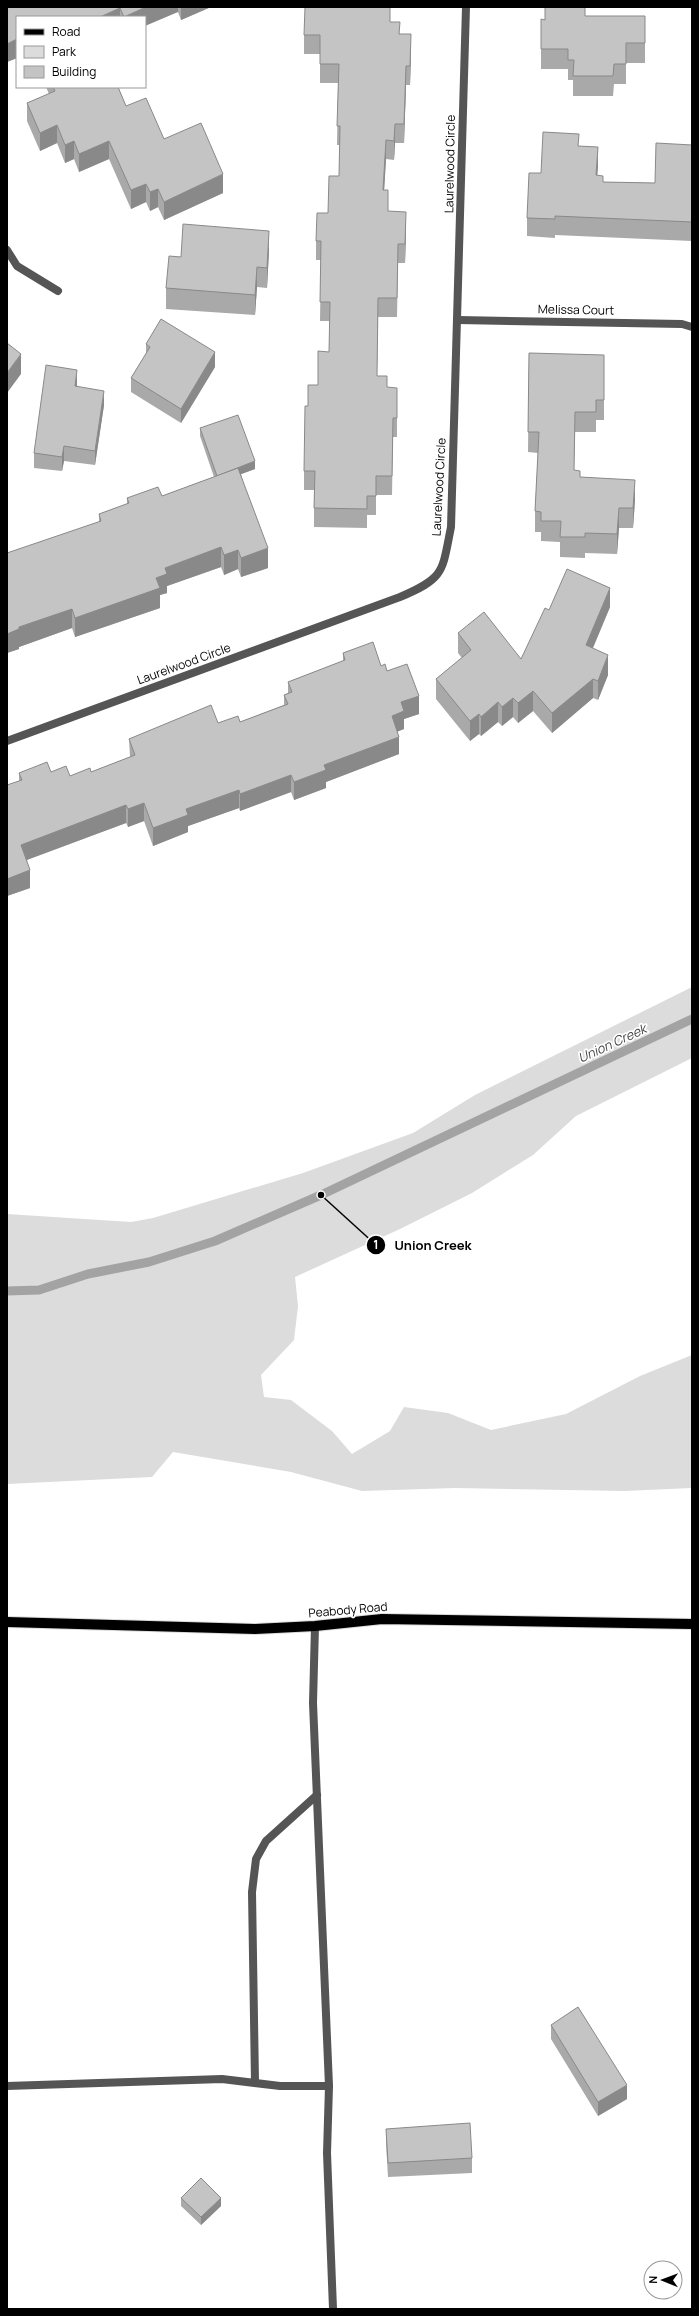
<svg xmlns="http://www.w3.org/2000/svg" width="699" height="2316" font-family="Manrope,sans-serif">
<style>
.green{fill:#dcdcdc}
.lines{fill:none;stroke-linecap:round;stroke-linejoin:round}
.stream{stroke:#a3a3a3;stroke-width:9}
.primary-casing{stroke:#dbdbdb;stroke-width:12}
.lane{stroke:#555;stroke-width:8}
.street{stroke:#555;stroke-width:8}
.primary{stroke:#000;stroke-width:10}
.wall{fill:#a9a9a9}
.shaded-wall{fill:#898989}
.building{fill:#c4c4c4;stroke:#898989}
.labels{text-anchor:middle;stroke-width:3.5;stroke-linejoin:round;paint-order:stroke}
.street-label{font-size:12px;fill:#000;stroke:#fff}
.water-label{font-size:13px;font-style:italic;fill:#444;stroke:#fff}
.leader{fill:none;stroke:#000;stroke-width:1.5}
.callout-dot{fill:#000;stroke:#fff;stroke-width:1.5}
.mark-label{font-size:12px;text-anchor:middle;font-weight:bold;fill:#fff}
.callout-label{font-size:13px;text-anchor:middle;font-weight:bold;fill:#000;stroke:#fff;stroke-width:3.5;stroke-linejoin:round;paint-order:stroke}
</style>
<rect width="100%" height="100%" fill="#fff"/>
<polygon class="green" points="692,987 692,1058 576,1116 533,1155 472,1193 400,1229 295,1277 298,1306 294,1340 261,1375 264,1397 291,1400 332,1431 352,1454 390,1431 404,1407 448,1413 491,1430 566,1414 640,1376 692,1355 692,1488 624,1491 455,1488 362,1491 291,1472 173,1452 152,1477 7,1484 7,1214 131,1222 153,1218 303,1173 413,1133 475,1095"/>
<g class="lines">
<polyline class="stream" points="7,1291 39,1290 88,1274 149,1262 215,1241 321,1195 692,1019"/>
<g class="primary-casing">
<polyline id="primary" points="7,1622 255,1629 315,1626 382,1619 692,1624"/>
</g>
<g class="lane">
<polyline points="315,1626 313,1703 329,2086 327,2153 333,2309"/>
<polyline points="255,2082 252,1892 256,1859 266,1841 317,1795"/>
<polyline points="7,2086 222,2079 280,2086 329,2086"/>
</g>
<g class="street">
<polyline points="7,250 17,266 58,291"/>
<polyline points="458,320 682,324 692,327"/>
<path d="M 7,741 L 400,597 C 445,578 442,572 451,527 L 466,7"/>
</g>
<use href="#primary" class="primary"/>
</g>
<g class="wall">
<polygon points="7,7 211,7 181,20 178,12 145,17 17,17 17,58 7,62"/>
<polygon points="585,16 645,37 645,63 626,63 626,84 614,84 613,96 573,96 573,80 568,80 568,69 541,69 541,49 545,20"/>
<polygon points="391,22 400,34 411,53 410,85 406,85 404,143 395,143 394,160 386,159 384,190 388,211 406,231 405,263 398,263 397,317 378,317 377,376 387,387 397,407 397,437 393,437 392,495 376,495 376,515 367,515 367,528 314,527 314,490 304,490 304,471 308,406 318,385 329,352 330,321 320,321 321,260 316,260 316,241 328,213 339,176 340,145 337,145 338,83 320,83 320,54 304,54 304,35"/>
<polygon points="46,87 118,87 126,106 223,193 164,220 158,207 150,211 146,202 131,209 109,159 79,172 74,159 65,163 57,143 40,151 27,121 27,103 49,94"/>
<polygon points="692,145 692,241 555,235 555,238 527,236 527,218 541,173 579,146 598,166 597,175 603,182 655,183"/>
<polygon points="269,251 267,288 257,287 255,315 166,309 166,288 181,257"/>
<polygon points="146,344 215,367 181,423 131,392 131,378 146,354"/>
<polygon points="529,353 604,375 604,420 596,420 596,432 575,432 574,470 580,477 635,500 633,528 619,528 617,554 585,553 585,558 560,557 560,542 541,541 541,532 535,532 535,511 538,453 528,452"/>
<polygon points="77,385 77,386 104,405 95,465 64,461 62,471 34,468 34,453"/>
<polygon points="200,428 255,469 241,474 268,568 241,577 238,569 224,575 221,567 167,586 167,593 160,595 160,608 75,637 72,628 19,647 19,649 7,653 99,522 99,514 127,504 127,498 162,496 214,477 200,436"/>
<polygon points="610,607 593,648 608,675 598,700 593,698 552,733 533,711 518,723 513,717 502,726 498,722 481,736 479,734 470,741 436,699 436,679 462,658 458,653 458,633 521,659 549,610"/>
<polygon points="343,653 381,666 387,671 419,714 404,719 404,729 397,731 399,754 326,782 326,788 294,800 291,792 240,811 239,808 188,826 188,832 153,846 144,821 128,827 126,823 27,860 30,888 7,896 19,781 19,773 51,772 70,776 91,772 130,757 129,739 218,723 240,722 284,705 284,695 288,693 288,682 343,661"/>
<polygon points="551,2025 627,2099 598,2116 551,2039"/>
<polygon points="386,2129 472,2158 472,2173 388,2177 386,2143"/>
<polygon points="181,2198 221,2206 201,2225 181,2206"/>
</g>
<g class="shaded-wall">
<polygon points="146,7 178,7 178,12 145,26 145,17 124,17"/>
<polygon points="181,7 211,7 181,20"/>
<polygon points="120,8 120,17 100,17"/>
<polygon points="411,34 411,53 410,85 410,66"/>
<polygon points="17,39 17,58 7,62 7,44"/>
<polygon points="406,66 406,85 404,143 404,124"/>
<polygon points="395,124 395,143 394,160 394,141"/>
<polygon points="57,125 57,143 40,151 40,133"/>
<polygon points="386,140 386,159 383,209 383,190"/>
<polygon points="74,141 74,159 65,163 65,145"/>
<polygon points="109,141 109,159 79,172 79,154"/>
<polygon points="598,147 598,166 596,194 596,175"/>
<polygon points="223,174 223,193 164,220 164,202"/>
<polygon points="146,184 146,202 131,209 131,190"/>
<polygon points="158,189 158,207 150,211 150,192"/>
<polygon points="406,212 406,231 405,263 405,244"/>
<polygon points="269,231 269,251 267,288 267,268"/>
<polygon points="257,267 257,287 255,315 255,295"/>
<polygon points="215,352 215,367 181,423 181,409"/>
<polygon points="21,354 21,374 7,393 7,373"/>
<polygon points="77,370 77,385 75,401 75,386"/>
<polygon points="104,391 104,405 95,465 95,451"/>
<polygon points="64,446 64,461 62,471 62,457"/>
<polygon points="255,461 255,469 217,483 217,476"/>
<polygon points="635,480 635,500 633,528 633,508"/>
<polygon points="619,508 619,528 617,554 617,534"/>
<polygon points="221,547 221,567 167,586 167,593 160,595 160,608 75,637 75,618 156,578 165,568"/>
<polygon points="268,548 268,568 241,577 241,558"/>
<polygon points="238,550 238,569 224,575 224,555"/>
<polygon points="610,588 610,607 586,664 586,645"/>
<polygon points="72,609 72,628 19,647 19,649 7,653 7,634 19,627"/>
<polygon points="608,655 608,675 598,700 598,681"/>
<polygon points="593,679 593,698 552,733 552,713"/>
<polygon points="533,691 533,711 518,723 518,703"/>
<polygon points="419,696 419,714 404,719 404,729 392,734 392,716 401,702"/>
<polygon points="513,698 513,717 502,726 502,707"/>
<polygon points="498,702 498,722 481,736 481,717"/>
<polygon points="479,714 479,734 470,741 470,721"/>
<polygon points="399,737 399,754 326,782 326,788 294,800 294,782 324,765"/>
<polygon points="291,775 291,792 240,811 240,794"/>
<polygon points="239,790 239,808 188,826 188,832 153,846 153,828 186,809"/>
<polygon points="144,803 144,821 128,827 128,809"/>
<polygon points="126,805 126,823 21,862 21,845"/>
<polygon points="30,870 30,888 7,896 7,879"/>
<polygon points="627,2085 627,2099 598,2116 598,2102"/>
<polygon points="221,2198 221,2206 201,2225 201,2217"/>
</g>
<g class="building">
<polygon points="7,7 146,7 124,17 120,8 100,17 17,17 17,39 7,44"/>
<polygon points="305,7 390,7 390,22 400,22 399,34 411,34 410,66 406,66 404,124 395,124 394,141 386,140 383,190 388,190 388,211 406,212 405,244 398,244 397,298 378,298 377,376 387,376 387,387 397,388 397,418 393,418 392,476 376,476 376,496 367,496 367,509 314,508 315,471 304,471 305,406 308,406 308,385 318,385 318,351 329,352 330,302 320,302 321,241 316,241 317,213 328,213 329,176 339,176 340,126 337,126 339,64 320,64 320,35 304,35"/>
<polygon points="545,7 585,7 585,16 645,16 645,43 626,43 626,64 614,64 613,76 573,76 574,60 568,60 568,49 541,49 541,19 545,20"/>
<polygon points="53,87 118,87 126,106 146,98 164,139 201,123 223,174 164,202 158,189 150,192 146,184 131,190 109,141 79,154 74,141 65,145 57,125 40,133 27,103 55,91"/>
<polygon points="543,132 579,134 578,146 598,147 596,175 603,176 603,182 655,183 656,143 692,145 692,222 555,216 555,219 527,218 529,173 541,173"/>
<polygon points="183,224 269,231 267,268 257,267 255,295 166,288 169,256 181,257"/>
<polygon points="161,319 215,352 181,409 131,378 150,347 146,344"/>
<polygon points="7,343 21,354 7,373"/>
<polygon points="529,353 604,355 604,400 596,400 596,412 575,412 574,470 580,471 580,477 635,480 633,508 619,508 617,534 585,533 585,537 560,537 561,521 541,521 541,512 535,511 539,432 528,432"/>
<polygon points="46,365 77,370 75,386 104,391 95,451 64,446 62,457 34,453"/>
<polygon points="238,415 255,461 217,476 200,428"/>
<polygon points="238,468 268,548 241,558 238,550 224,555 221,547 165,568 167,574 156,578 160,588 75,618 72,609 19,627 19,629 7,634 7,553 101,521 99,514 129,503 127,498 158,487 162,496"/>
<polygon points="567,569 610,588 586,645 608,655 598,681 593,679 552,713 533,691 518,703 513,698 502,707 498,702 481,717 479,714 470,721 436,679 471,650 458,633 484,612 521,659 545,608 549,610"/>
<polygon points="373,642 381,666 385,664 387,671 407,664 419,696 401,702 404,711 392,716 399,737 324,765 326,770 294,782 291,775 240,794 239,790 186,809 188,815 153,828 144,803 128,809 126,805 21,845 30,870 7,879 7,785 22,780 19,773 47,762 51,772 66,766 70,776 90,768 91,772 135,755 129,739 211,705 218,723 238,716 240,722 288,704 284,695 292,692 288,682 345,660 343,653"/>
<polygon points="578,2007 627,2085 598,2102 551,2025"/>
<polygon points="470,2123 472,2158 388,2163 386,2129"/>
<polygon points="201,2178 221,2198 201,2217 181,2198"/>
</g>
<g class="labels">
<g class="street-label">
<text transform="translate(450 164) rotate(-89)" y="4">Laurelwood Circle</text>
<text transform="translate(576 310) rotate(1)" y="4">Melissa Court</text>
<text transform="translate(439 487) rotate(-87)" y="4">Laurelwood Circle</text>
<text transform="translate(184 664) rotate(-20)" y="4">Laurelwood Circle</text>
<text transform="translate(348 1610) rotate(-5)" y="4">Peabody Road</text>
</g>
<g class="water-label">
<text transform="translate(612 1043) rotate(-25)" y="5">Union Creek</text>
</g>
</g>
<path class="leader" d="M321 1195L376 1245"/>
<g class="callout-dot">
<circle cx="321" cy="1195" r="4"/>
<circle cx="376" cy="1245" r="10"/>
</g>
<g class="mark-label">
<text x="376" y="1249">1</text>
</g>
<g class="callout-label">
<text x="433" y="1250">Union Creek</text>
</g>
<rect width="699" height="2316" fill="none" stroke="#000000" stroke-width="16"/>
<rect x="16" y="16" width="130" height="72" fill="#ffffff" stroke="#999999"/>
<rect x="24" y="29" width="20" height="6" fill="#000000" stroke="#999999"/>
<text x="52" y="36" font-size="12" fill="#000000">Road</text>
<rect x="24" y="46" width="20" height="12" fill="#dcdcdc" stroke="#999999"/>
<text x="52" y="56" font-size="12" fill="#000000">Park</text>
<rect x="24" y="66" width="20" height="12" fill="#c4c4c4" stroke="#999999"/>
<text x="52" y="76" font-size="12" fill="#000000">Building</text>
<g transform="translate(663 2280) rotate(271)"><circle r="19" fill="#ffffff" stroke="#999999"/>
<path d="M0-3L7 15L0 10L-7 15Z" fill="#000000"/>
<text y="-6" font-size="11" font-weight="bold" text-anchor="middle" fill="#000000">N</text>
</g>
</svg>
